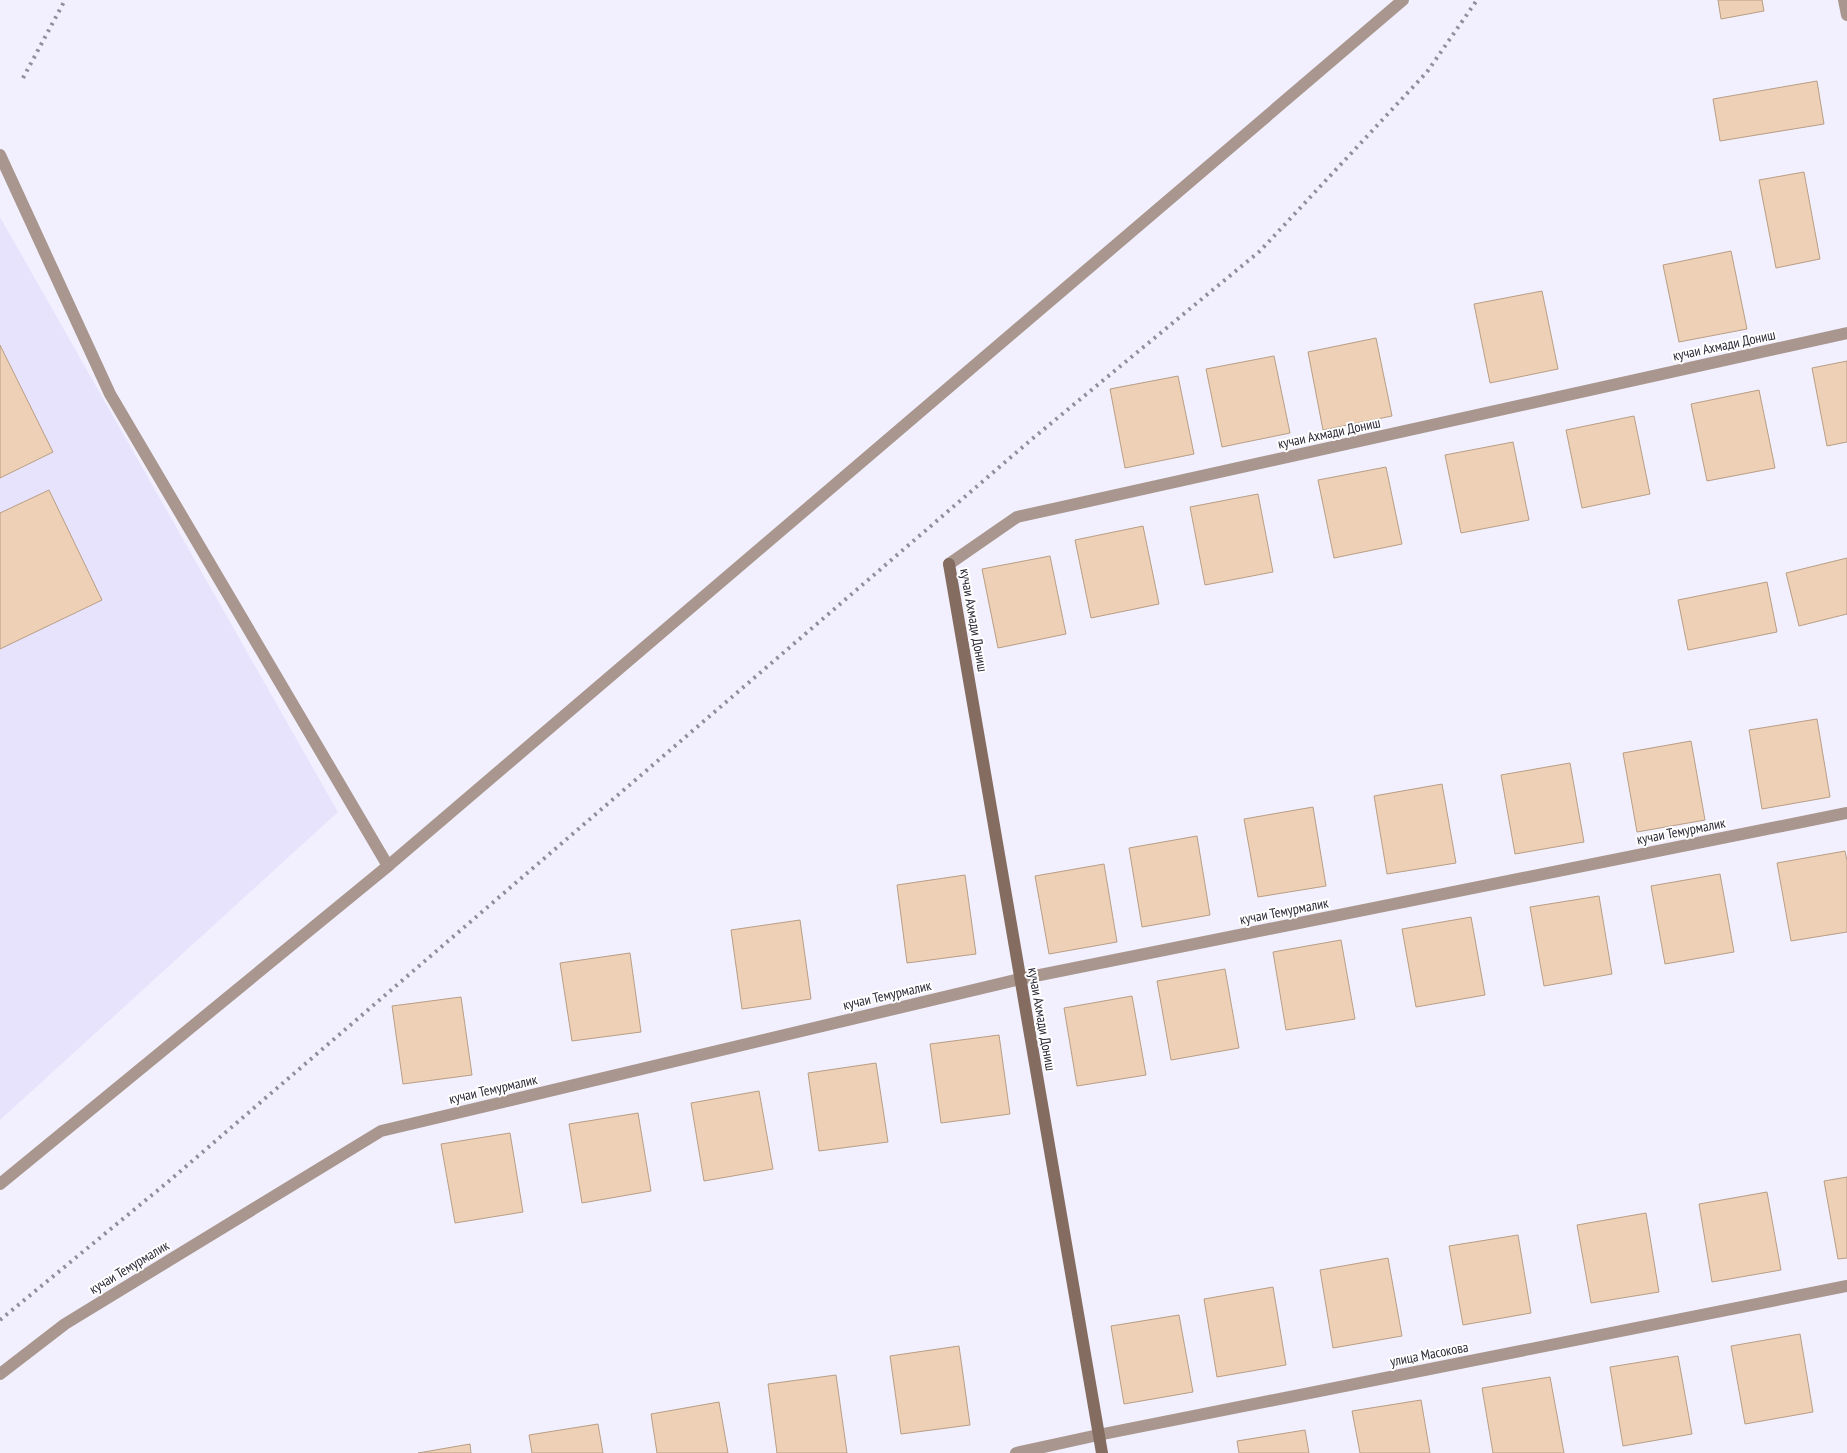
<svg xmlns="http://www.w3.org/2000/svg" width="1847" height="1453" font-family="'PT Sans Narrow',sans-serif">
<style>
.built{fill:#e7e3fd}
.building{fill:#edd0b6;stroke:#b89e84}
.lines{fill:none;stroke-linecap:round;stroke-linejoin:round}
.lane{stroke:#a9978f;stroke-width:12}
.street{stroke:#a9978f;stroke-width:12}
.secondary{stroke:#856c60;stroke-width:12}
.rail{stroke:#908e9b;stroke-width:4;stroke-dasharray:2.5 5;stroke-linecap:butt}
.labels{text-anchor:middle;stroke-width:4;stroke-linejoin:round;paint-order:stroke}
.street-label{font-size:14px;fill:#2c2a37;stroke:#fff}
</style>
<rect width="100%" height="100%" fill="#f2f0fe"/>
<polygon class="built" points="0,217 338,812 0,1120"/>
<g class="building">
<polygon points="1718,0 1762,0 1764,11 1721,19"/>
<polygon points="1817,81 1824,124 1720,141 1713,99"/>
<polygon points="1804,172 1820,259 1776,268 1759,180"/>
<polygon points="1731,251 1747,329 1679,342 1663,265"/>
<polygon points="1542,291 1558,369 1490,383 1474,304"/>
<polygon points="1376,338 1392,416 1323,430 1308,352"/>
<polygon points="0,345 53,452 0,478"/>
<polygon points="1274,356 1290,433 1222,447 1206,369"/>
<polygon points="1847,361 1847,442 1827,446 1812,368"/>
<polygon points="1178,376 1194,454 1125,468 1110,389"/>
<polygon points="1759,390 1775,468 1707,481 1691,404"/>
<polygon points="1634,416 1650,494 1582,508 1566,430"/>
<polygon points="1513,442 1529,520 1461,533 1445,455"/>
<polygon points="1386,467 1402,544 1334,558 1318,480"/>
<polygon points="49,490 102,600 0,649 0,513"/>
<polygon points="1258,494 1273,572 1205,585 1190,507"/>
<polygon points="1143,526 1159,604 1091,618 1075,540"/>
<polygon points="1050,556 1066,634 998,648 982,569"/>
<polygon points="1847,558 1847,614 1799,626 1786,573"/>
<polygon points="1767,582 1777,632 1688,650 1678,600"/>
<polygon points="1817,719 1830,797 1762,809 1749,730"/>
<polygon points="1691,741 1705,820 1637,832 1623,753"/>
<polygon points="1570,763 1584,842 1515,854 1501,775"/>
<polygon points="1442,784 1456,863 1387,874 1374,796"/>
<polygon points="1313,807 1326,886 1258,897 1244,819"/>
<polygon points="1197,836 1210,915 1142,927 1129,848"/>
<polygon points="1845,851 1847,861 1847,932 1791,941 1777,863"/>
<polygon points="1104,864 1117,942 1049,954 1035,876"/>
<polygon points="1720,874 1734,952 1665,964 1651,886"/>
<polygon points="965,875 976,954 907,963 897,885"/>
<polygon points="1599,896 1612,974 1544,986 1530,907"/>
<polygon points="1471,917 1485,995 1416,1007 1402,929"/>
<polygon points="800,920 811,999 742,1009 731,930"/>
<polygon points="1341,940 1355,1019 1286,1030 1273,952"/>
<polygon points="630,953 641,1032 572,1041 560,963"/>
<polygon points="1225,969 1239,1048 1171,1060 1157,981"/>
<polygon points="1132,996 1146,1075 1077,1086 1064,1008"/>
<polygon points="461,997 472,1075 403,1084 392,1006"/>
<polygon points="999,1035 1010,1114 941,1123 930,1044"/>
<polygon points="876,1063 888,1142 819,1151 808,1073"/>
<polygon points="759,1091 773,1169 704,1181 691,1103"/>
<polygon points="638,1113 651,1191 582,1203 569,1124"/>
<polygon points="510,1133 523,1212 455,1223 441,1144"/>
<polygon points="1847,1177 1847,1258 1838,1259 1824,1181"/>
<polygon points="1767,1192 1781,1270 1712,1282 1699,1204"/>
<polygon points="1646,1213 1659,1292 1591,1303 1577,1225"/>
<polygon points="1518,1235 1531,1313 1463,1325 1449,1246"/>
<polygon points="1388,1258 1402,1336 1333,1348 1320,1270"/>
<polygon points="1273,1287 1286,1365 1217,1377 1204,1299"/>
<polygon points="1179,1315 1193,1392 1124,1404 1111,1326"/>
<polygon points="1800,1334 1813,1412 1745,1424 1731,1346"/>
<polygon points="959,1346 970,1425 901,1434 890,1356"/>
<polygon points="1678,1356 1692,1434 1623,1446 1610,1367"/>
<polygon points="836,1375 847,1453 777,1453 768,1384"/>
<polygon points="1550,1377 1564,1453 1493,1453 1482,1388"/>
<polygon points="1421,1400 1430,1453 1360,1453 1352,1411"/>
<polygon points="719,1402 728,1453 657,1453 651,1414"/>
<polygon points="598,1424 603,1453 532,1453 529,1435"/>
<polygon points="1305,1430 1309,1453 1239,1453 1237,1441"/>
<polygon points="470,1444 471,1453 418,1453"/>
</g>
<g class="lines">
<g class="lane">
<polyline points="0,155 110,394 388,866 0,1184"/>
<polyline points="388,866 1403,0"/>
</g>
<g class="street">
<polyline points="1844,0 1847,15"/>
<polyline points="949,564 1017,517 1847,333"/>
<polyline points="0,1374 65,1324 381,1131 1020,979 1847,813"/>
<polyline points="1016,1453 1098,1435 1847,1286"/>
</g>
<polyline class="secondary" points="949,564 1102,1453"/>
<g class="rail">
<polyline points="23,78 65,0"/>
<polyline points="0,1320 169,1181 1032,439 1260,251 1427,72 1477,0"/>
</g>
</g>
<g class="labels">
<g class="street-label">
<text transform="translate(1724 345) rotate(-12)" y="5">кучаи Ахмади Дониш</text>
<text transform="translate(1329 433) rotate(-12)" y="5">кучаи Ахмади Дониш</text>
<text transform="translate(974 620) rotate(80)" y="5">кучаи Ахмади Дониш</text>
<text transform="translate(1681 831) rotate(-11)" y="5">кучаи Темурмалик</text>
<text transform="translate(1284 911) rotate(-11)" y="5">кучаи Темурмалик</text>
<text transform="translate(887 995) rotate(-13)" y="5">кучаи Темурмалик</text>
<text transform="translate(1042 1019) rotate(80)" y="5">кучаи Ахмади Дониш</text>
<text transform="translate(493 1089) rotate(-13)" y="5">кучаи Темурмалик</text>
<text transform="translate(129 1267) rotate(-31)" y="5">кучаи Темурмалик</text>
<text transform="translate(1429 1354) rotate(-11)" y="5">улица Масокова</text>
</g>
</g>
</svg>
